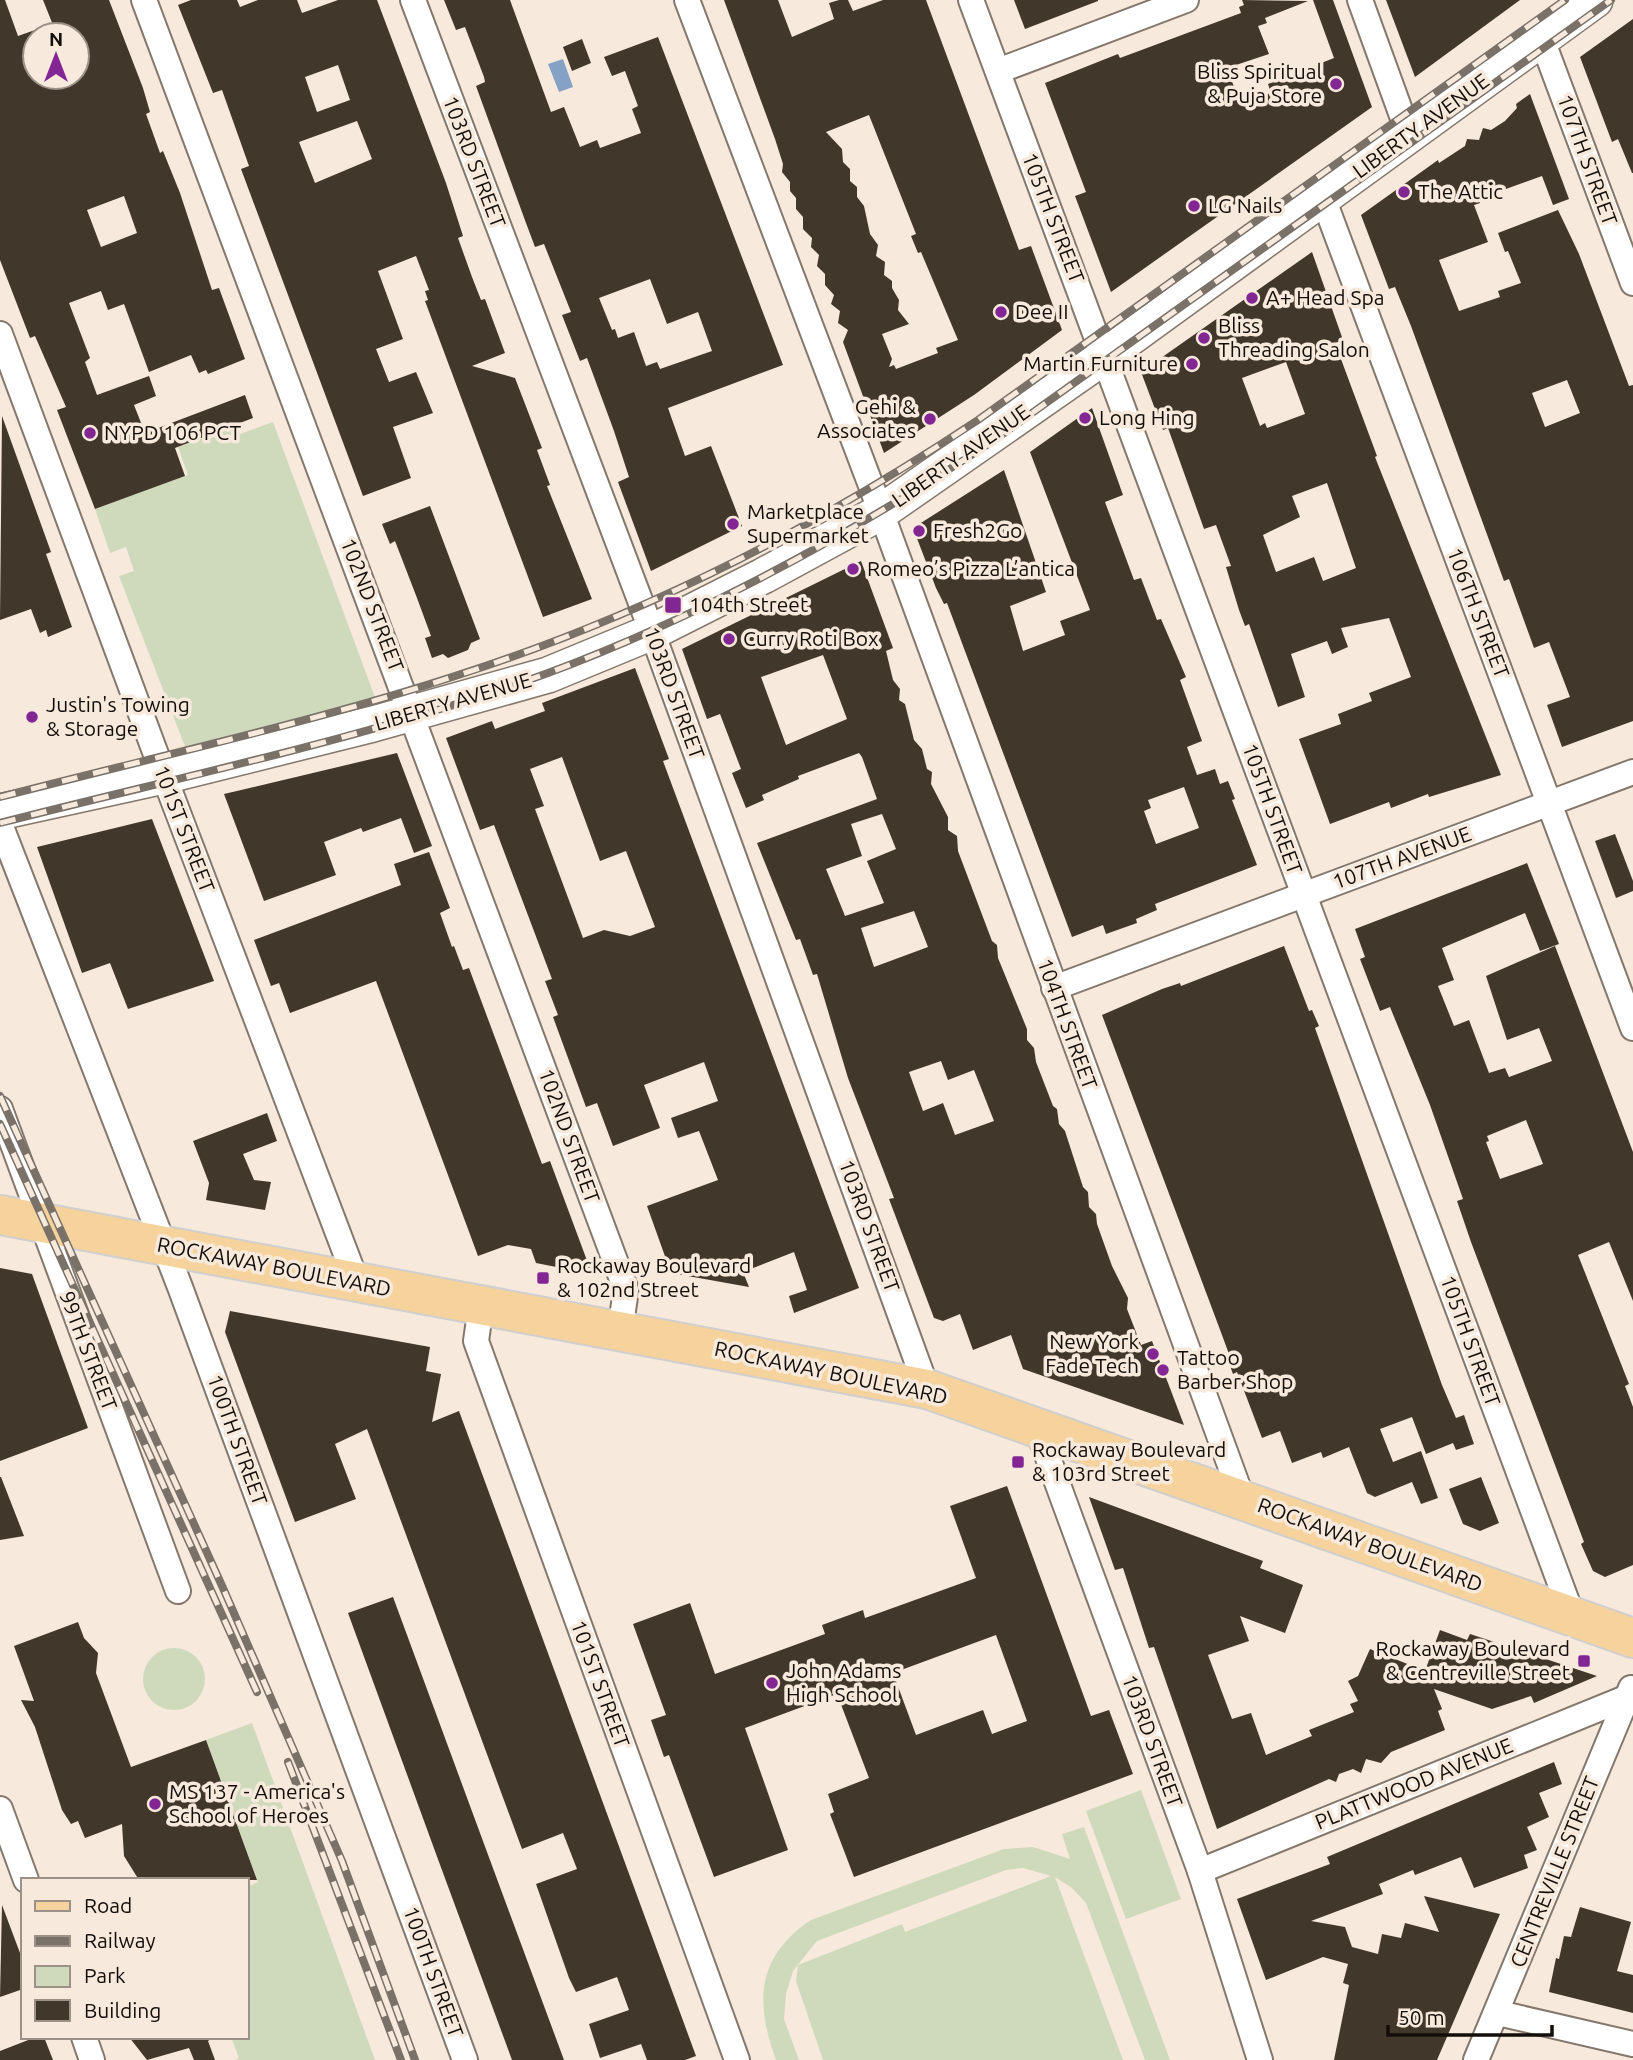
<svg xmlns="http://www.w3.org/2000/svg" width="1633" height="2060" font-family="Ubuntu,sans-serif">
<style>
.green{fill:#cfdabd}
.water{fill:#85a2c6}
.building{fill:#41382b;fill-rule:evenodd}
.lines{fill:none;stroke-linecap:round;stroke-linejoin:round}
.street-casing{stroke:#84786c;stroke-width:28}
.secondary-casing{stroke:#84786c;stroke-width:38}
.primary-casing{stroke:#d0cfce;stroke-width:42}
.street{stroke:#fff;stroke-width:24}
.secondary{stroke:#fff;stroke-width:35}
.primary{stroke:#f6d39c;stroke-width:38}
.rail-casing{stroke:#7a7169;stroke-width:8}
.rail{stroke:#f7e9db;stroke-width:5;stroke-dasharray:16;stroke-linecap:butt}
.poi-dot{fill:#822693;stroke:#f7e9db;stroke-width:2.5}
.labels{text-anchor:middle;stroke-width:7;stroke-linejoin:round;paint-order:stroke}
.poi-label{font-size:21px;fill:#130e0a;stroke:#f7e9db;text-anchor:start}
.street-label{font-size:21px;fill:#130e0a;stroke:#f7e9db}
</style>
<rect width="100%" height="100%" fill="#f7e9db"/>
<g class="green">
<polygon points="273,422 376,700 186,749 119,576 134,571 126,547 110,553 95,509 188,475 178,447 237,425 240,434"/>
<circle cx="174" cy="1679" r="31"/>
<polygon points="252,1723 375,2060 235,2060 239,2058 231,2037 247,2037 247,1887 258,1882 206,1740"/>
<polygon points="1141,1790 1181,1899 1126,1919 1086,1811"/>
<path d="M 1084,1827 L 1170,2060 L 1145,2060 L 1086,1903 L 1072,1888 L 1055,1877 L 1123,2060 L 823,2060 L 796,1981 L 798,1965 L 902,1924 L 905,1932 L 1051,1876 L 1023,1868 L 1006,1870 L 817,1941 L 793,1971 L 786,1994 L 784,2019 L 799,2060 L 776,2060 C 755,2002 756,1957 811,1920 L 1004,1849 L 1033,1847 L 1070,1859 L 1062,1834 Z"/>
</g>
<polygon class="water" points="563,59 573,87 559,92 548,64"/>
<g class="building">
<path d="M 0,0 L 5,0 L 18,36 L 35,30 L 35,77 L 77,77 L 77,35 L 57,35 L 43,0 L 109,0 L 143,88 L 150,112 L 146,114 L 160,153 L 163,151 L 180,193 L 212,290 L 219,288 L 245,359 L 208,374 L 206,370 L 199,373 L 191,355 L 149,372 L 124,304 L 108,310 L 101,291 L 69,303 L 90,358 L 85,362 L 97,395 L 149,376 L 156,396 L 134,405 L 145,433 L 245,395 L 253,418 L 175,448 L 185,476 L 95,509 L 57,410 L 66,407 L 35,336 L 30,338 L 0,260 ZM 124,196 L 137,233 L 101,247 L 87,210 Z"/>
<path d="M 191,0 L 237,0 L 240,7 L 258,0 L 297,0 L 302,13 L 338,0 L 377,0 L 446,183 L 463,236 L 458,238 L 472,277 L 481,300 L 485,299 L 505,353 L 472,366 L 515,378 L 542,448 L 537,450 L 550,485 L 547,486 L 592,599 L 543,617 L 425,301 L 428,300 L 425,291 L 429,290 L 416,256 L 378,271 L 403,339 L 376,349 L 389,382 L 416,372 L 433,413 L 393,427 L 411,478 L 363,496 L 241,169 L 249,166 L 222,90 L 213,93 L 178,5 ZM 338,65 L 350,100 L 317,112 L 305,77 ZM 357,121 L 372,159 L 315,183 L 299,142 Z"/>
<path d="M 444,0 L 510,0 L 551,112 L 564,107 L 580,147 L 597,140 L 600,148 L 641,133 L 632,109 L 638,106 L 625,71 L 612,76 L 604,57 L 658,37 L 783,365 L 668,408 L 685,456 L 711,446 L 742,526 L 651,571 L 618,482 L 629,477 L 614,431 L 587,358 L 580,361 L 562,315 L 571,312 L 544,244 L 535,247 L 526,223 L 476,86 L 485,82 L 484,77 L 465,27 L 456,30 ZM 650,279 L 667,324 L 698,312 L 712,351 L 660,369 L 657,362 L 646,366 L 634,332 L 618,338 L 615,329 L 612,330 L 599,298 Z"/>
<path d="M 724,0 L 778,0 L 792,37 L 834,19 L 829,3 L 839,0 L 848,0 L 853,11 L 883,0 L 926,0 L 1019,250 L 1031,246 L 1062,330 L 974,395 L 884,453 L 843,342 L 848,330 L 838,323 L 840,311 L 831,304 L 834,295 L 825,285 L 825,274 L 817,266 L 819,255 L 811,247 L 812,238 L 803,229 L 803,217 L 796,209 L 796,198 L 790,191 L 790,182 L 782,172 L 783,164 L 775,139 ZM 869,115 L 916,234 L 911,236 L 918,253 L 921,252 L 958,340 L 936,348 L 938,353 L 896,369 L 894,365 L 889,367 L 892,359 L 882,334 L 909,324 L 898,310 L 899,300 L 892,288 L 892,281 L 884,275 L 885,262 L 876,256 L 878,245 L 870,234 L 864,206 L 857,197 L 857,187 L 850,181 L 850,169 L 843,162 L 842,149 L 826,132 Z"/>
<polygon points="1014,0 1098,0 1098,1 1025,29"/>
<polygon points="1242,0 1308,1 1265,18 1267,23 1258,26 1269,54 1227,68 1240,103 1271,93 1268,84 1334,58 1313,0 1333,0 1372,107 1111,292 1075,196 1086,192 1045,83 1118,54 1120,58 1241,13 1239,7 1244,5"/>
<polygon points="1386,0 1520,0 1415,77"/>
<polygon points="1633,19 1633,173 1632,173 1618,139 1612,142 1580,57"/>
<polygon points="582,39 591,63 572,71 563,47"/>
<path d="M 1530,94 L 1569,199 L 1553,205 L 1542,176 L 1478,199 L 1480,203 L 1474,205 L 1488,242 L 1439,260 L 1459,311 L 1500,297 L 1498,291 L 1521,283 L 1508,251 L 1505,252 L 1498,233 L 1558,210 L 1579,254 L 1629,386 L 1633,385 L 1633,721 L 1562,747 L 1547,705 L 1570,697 L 1549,642 L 1534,648 L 1509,579 L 1504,581 L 1411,326 L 1395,287 L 1389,289 L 1361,215 L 1438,160 L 1439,163 L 1465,146 L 1467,139 L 1479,140 L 1483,128 L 1491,130 L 1505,121 L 1517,108 L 1516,104 ZM 1567,380 L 1580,413 L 1545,427 L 1532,393 Z"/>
<path d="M 1312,252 L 1343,340 L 1335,343 L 1377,456 L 1375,457 L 1501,775 L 1429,797 L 1428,794 L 1391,808 L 1389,802 L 1330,824 L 1299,739 L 1341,724 L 1338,714 L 1372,701 L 1369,693 L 1411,677 L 1389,618 L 1341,628 L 1348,647 L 1332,654 L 1327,641 L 1291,654 L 1305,697 L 1278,707 L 1249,624 L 1245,626 L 1239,610 L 1226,567 L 1231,566 L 1216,525 L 1204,529 L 1168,428 L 1163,430 L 1141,372 ZM 1286,362 L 1305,414 L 1267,428 L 1265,423 L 1260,426 L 1242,378 ZM 1327,483 L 1356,568 L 1323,581 L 1314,557 L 1276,572 L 1263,535 L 1300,517 L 1292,496 Z"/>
<path d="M 1092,408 L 1123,495 L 1105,502 L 1134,580 L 1141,578 L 1157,620 L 1161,619 L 1186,677 L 1180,680 L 1202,741 L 1187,747 L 1197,775 L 1215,769 L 1220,784 L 1228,781 L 1235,799 L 1232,800 L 1257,865 L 1155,904 L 1157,910 L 1136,919 L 1137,923 L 1106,934 L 1103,925 L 1072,937 L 947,603 L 944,604 L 936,588 L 913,528 L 1004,470 L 1046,592 L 1010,606 L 1023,651 L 1065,635 L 1060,621 L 1090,610 L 1030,452 ZM 1184,787 L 1199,828 L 1156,844 L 1144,811 L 1151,808 L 1148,800 Z"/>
<polygon points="2,416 51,552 46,554 72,627 48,637 46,630 40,633 31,609 0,620"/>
<polygon points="430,506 480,639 471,643 468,650 448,658 443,654 432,658 425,638 431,636 417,598 395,541 390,544 382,524"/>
<path d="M 861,561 L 893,648 L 886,651 L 893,680 L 900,689 L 899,700 L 905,704 L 914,740 L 922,749 L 927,769 L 932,772 L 931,784 L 948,817 L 948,830 L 957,836 L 958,851 L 992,941 L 997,945 L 998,958 L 1027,1029 L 1027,1040 L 1034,1048 L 1036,1062 L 1053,1106 L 1057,1109 L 1059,1124 L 1065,1131 L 1083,1187 L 1088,1192 L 1089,1207 L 1096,1214 L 1097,1224 L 1112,1266 L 1128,1298 L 1127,1309 L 1141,1345 L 1152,1341 L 1184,1425 L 1023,1369 L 1011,1335 L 973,1350 L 960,1314 L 943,1321 L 934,1318 L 889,1199 L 894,1198 L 848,1078 L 817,974 L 813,975 L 800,939 L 796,940 L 757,843 L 877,799 L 862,757 L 859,753 L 798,776 L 799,779 L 762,795 L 764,800 L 746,808 L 732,773 L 741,769 L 720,714 L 707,719 L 682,649 ZM 823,655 L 847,719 L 786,745 L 761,677 ZM 882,814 L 896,849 L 867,861 L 884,903 L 845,916 L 826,869 L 862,856 L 851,824 ZM 914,911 L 928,947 L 874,967 L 861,928 ZM 941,1061 L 948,1080 L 974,1070 L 994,1121 L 955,1135 L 943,1103 L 923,1111 L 909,1072 Z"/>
<path d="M 635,668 L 669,759 L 663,761 L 859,1288 L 794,1313 L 789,1296 L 807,1290 L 794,1252 L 743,1272 L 749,1287 L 671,1273 L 647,1206 L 718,1180 L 699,1131 L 678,1138 L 671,1118 L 718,1101 L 704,1062 L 644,1085 L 660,1128 L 613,1146 L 597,1103 L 586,1107 L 553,1017 L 558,1015 L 545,981 L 552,979 L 494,825 L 480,830 L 446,738 L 492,721 L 495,729 L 545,711 L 542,703 ZM 562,757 L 600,861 L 626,851 L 655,927 L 630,936 L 604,930 L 583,938 L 535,809 L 544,806 L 530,769 Z"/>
<polygon points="397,753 432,846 414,853 401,818 363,832 361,828 324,842 336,875 264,901 224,794"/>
<polygon points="152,819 214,981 128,1009 110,963 82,973 37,847"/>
<polygon points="1615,834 1633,881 1633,891 1616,898 1595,841"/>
<polygon points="429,852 450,908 440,913 452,947 454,946 463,970 469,968 542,1164 550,1161 592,1274 536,1263 531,1249 508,1245 478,1256 376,981 290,1013 279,983 271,986 254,940 401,885 394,864"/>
<path d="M 1527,863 L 1559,944 L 1540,951 L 1525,913 L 1442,948 L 1454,980 L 1438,986 L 1454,1026 L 1469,1020 L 1489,1073 L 1505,1068 L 1509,1077 L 1552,1061 L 1539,1028 L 1507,1040 L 1486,976 L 1555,946 L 1633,1152 L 1633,1301 L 1609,1242 L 1578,1255 L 1629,1384 L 1625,1386 L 1633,1407 L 1633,1565 L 1605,1577 L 1593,1571 L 1581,1544 L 1584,1542 L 1471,1242 L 1457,1201 L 1463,1199 L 1430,1105 L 1390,1007 L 1380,1011 L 1360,959 L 1365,957 L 1355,929 ZM 1526,1120 L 1543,1164 L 1500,1179 L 1486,1142 L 1489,1141 L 1487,1136 Z"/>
<polygon points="1284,946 1309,1011 1312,1010 1319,1026 1315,1028 1442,1385 1456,1418 1464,1415 1474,1444 1456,1450 1453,1443 1426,1454 1412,1417 1380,1429 1393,1462 1421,1451 1438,1498 1421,1504 1412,1482 1375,1497 1367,1493 1349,1447 1323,1458 1321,1452 1292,1463 1280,1431 1262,1438 1237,1372 1233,1374 1226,1355 1229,1354 1219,1327 1102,1015 1162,989 1180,983 1181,986"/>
<polygon points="267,1113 277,1141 243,1154 254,1180 271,1182 265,1210 206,1200 209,1183 193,1141"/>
<polygon points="0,1268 32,1274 88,1428 0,1461"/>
<polygon points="230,1311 430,1347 426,1371 441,1374 432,1422 459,1411 696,2056 685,2060 647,2060 641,2044 600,2058 589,2024 629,2010 617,1977 576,1992 569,1978 536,1884 577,1869 563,1833 522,1849 367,1429 335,1444 356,1499 295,1522 225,1332"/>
<polygon points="0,1477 1,1477 24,1536 0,1540"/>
<polygon points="1481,1477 1499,1523 1480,1531 1463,1524 1449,1489"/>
<path d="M 1007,1486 L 1091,1716 L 1109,1710 L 1133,1774 L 854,1877 L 830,1814 L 834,1812 L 828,1794 L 869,1778 L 837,1694 L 745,1728 L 788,1850 L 714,1877 L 669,1755 L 664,1757 L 651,1720 L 666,1715 L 633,1624 L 690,1603 L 715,1674 L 825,1634 L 822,1625 L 863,1610 L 865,1618 L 976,1578 L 950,1506 ZM 996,1635 L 1027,1721 L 992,1734 L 983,1710 L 916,1735 L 893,1673 Z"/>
<polygon points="1089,1497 1263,1561 1260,1568 1303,1585 1285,1633 1240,1616 1249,1641 1208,1655 1232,1719 1251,1713 1266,1755 1312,1736 1309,1730 1354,1712 1350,1704 1358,1701 1348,1681 1358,1676 1370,1649 1425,1671 1440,1630 1467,1640 1470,1634 1597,1676 1534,1703 1531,1696 1492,1709 1434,1689 1442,1709 1438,1711 1445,1730 1391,1752 1381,1763 1366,1759 1361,1773 1353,1769 1339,1774 1336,1782 1329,1779 1217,1829 1154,1647 1149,1648 1123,1568 1115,1570"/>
<polygon points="393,1597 487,1852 564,2060 512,2060 439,1862 348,1613"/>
<polygon points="78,1622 84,1638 98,1653 96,1673 131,1767 206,1740 257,1880 139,1880 124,1856 122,1824 85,1838 78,1821 71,1824 62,1810 35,1727 21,1700 34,1701 14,1646"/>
<polygon points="1554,1762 1562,1784 1539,1793 1549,1817 1527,1827 1537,1850 1524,1855 1528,1868 1474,1888 1461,1857 1415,1875 1413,1870 1379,1884 1383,1894 1311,1921 1345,1927 1352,1947 1378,1954 1382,1934 1401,1938 1405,1923 1439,1932 1424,1896 1500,1914 1437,2060 1334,2060 1349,1985 1343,1983 1348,1964 1323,1957 1266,1980 1237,1899 1330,1864 1327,1857"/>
<polygon points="2,1905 23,1961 23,1989 0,1997"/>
<polygon points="1580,1907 1631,1922 1617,1971 1633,1975 1633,2013 1549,1992 1556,1958 1559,1959 1564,1936 1571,1937"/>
<polygon points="36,2037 44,2037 53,2060 0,2060 0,2051"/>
<polygon points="129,2037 214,2037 208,2041 215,2060 194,2060 189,2048 147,2060"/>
</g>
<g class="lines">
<g class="street-casing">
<g id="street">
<polyline points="144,0 626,1290 620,1331"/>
<polyline points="413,0 652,632 927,1389"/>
<polyline points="687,0 881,512 1242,1498"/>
<polyline points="971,0 1573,1618"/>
<polyline points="1360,0 1409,135"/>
<polyline points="1541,37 1633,283"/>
<polyline points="998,71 1186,0"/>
<polyline points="1323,198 1633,1028"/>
<polyline points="0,334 164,776 357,1283"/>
<polyline points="0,824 180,1287 465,2060"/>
<polyline points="1054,988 1633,772"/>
<polyline points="0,1109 178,1591"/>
<polyline points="481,1306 476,1341 737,2060"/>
<polyline points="1036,1425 1200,1871 1260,2060"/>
<polyline points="0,1809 26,1880"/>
<polyline points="1200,1871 1628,1697"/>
<polyline points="1498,2013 1633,2044"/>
<polyline points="84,2037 92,2060"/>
<polyline points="1476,2060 1631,1688"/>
</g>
</g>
<g class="secondary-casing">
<polyline id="secondary" points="0,812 164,776 373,724 548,675 652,632 763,576 881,512 1105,356 1595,0"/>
</g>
<g class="primary-casing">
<polyline id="primary" points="0,1215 927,1389 1633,1638"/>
</g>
<use href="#street" class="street"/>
<use href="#secondary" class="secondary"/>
<use href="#primary" class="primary"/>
<g class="rail-casing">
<g id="rail">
<path d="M 0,797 C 177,751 359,713 531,650 C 689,592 838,513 978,420 L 1565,0"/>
<path d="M 0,823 C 183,776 370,738 548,673 C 704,615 851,534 990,443 L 1611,0"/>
<polyline points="0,1096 223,1588 342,1861 415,2060"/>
<polyline points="0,1124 257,1692"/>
<polyline points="288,1762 401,2060"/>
</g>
</g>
<use href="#rail" class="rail"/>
</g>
<g class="poi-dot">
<circle cx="1336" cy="84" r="7"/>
<circle cx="1404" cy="192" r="7"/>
<circle cx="1194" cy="206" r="7"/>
<circle cx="1252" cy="298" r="7"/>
<circle cx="1001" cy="312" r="7"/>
<circle cx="1204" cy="338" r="7"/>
<circle cx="1192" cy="364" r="7"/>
<circle cx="1085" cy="418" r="7"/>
<circle cx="930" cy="419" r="7"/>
<circle cx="90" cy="433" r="7"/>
<circle cx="733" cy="524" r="7"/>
<circle cx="919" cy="531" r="7"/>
<circle cx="853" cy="569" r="7"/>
<rect x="664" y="596" width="18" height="18" rx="3.5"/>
<circle cx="729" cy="639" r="7"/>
<circle cx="32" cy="717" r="7"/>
<rect x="536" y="1271" width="14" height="14" rx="3.5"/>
<circle cx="1153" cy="1354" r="7"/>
<circle cx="1163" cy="1370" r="7"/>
<rect x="1011" y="1455" width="14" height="14" rx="3.5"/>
<rect x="1577" y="1654" width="14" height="14" rx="3.5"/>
<circle cx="772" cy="1683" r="7"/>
<circle cx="155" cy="1804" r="7"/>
</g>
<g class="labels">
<g class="poi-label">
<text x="1322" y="79" text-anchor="end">Bliss Spiritual<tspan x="1322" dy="24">&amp; Puja Store</tspan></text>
<text x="1418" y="199">The Attic</text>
<text x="1208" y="213">LG Nails</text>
<text x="1266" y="305">A+ Head Spa</text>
<text x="1015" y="319">Dee II</text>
<text x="1218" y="333">Bliss<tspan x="1218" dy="24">Threading Salon</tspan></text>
<text x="1178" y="371" text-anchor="end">Martin Furniture</text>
<text x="916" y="414" text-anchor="end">Gehi &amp;<tspan x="916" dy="24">Associates</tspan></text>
<text x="1099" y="425">Long Hing</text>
<text x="104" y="440">NYPD 106 PCT</text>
<text x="747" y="519">Marketplace<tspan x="747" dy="24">Supermarket</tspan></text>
<text x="933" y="538">Fresh2Go</text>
<text x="867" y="576">Romeo’s Pizza L’antica</text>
<text x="689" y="612">104th Street</text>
<text x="743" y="646">Curry Roti Box</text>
<text x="46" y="712">Justin's Towing<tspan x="46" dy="24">&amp; Storage</tspan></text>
<text x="557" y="1273">Rockaway Boulevard<tspan x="557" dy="24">&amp; 102nd Street</tspan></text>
<text x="1139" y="1349" text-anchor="end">New York<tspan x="1139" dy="24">Fade Tech</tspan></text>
<text x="1177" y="1365">Tattoo<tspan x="1177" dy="24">Barber Shop</tspan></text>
<text x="1032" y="1457">Rockaway Boulevard<tspan x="1032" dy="24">&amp; 103rd Street</tspan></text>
<text x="1570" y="1656" text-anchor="end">Rockaway Boulevard<tspan x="1570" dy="24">&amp; Centreville Street</tspan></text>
<text x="786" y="1678">John Adams<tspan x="786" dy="24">High School</tspan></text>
<text x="169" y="1799">MS 137 - America's<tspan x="169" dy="24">School of Heroes</tspan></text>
</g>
<g class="street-label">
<text transform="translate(1421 126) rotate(-36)" y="7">LIBERTY AVENUE</text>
<text transform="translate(1587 160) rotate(70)" y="7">107TH STREET</text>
<text transform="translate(474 162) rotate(69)" y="7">103RD STREET</text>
<text transform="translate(1053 218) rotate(69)" y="7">105TH STREET</text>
<text transform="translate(961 456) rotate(-35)" y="7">LIBERTY AVENUE</text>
<text transform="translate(372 605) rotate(69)" y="7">102ND STREET</text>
<text transform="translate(1478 613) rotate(69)" y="7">106TH STREET</text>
<text transform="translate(674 693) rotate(70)" y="7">103RD STREET</text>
<text transform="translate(453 702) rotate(-16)" y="7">LIBERTY AVENUE</text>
<text transform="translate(1272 809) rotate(70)" y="7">105TH STREET</text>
<text transform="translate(184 829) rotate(69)" y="7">101ST STREET</text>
<text transform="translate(1402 858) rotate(-20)" y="7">107TH AVENUE</text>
<text transform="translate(1067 1024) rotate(70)" y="7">104TH STREET</text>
<text transform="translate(569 1136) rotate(70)" y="7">102ND STREET</text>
<text transform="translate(869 1226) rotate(70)" y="7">103RD STREET</text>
<text transform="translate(274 1267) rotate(11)" y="7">ROCKAWAY BOULEVARD</text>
<text transform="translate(1470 1341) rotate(70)" y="7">105TH STREET</text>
<text transform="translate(88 1351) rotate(69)" y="7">99TH STREET</text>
<text transform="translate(831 1373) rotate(12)" y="7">ROCKAWAY BOULEVARD</text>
<text transform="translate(237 1440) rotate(70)" y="7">100TH STREET</text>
<text transform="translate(1370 1545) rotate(20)" y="7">ROCKAWAY BOULEVARD</text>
<text transform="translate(600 1684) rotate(70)" y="7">101ST STREET</text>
<text transform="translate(1152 1741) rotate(70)" y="7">103RD STREET</text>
<text transform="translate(1414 1784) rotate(-22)" y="7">PLATTWOOD AVENUE</text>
<text transform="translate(1555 1872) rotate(-68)" y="7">CENTREVILLE STREET</text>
<text transform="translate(433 1972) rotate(70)" y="7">100TH STREET</text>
</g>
</g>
<rect x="21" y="1878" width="228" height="161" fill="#f7e9db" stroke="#9c9187" stroke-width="2"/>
<rect x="35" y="1901" width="35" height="10" fill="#f6d39c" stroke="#9c9187" stroke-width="2"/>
<text x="84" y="1913" font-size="21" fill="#130e0a">Road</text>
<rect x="35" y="1936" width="35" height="10" fill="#7a7169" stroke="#9c9187" stroke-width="2"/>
<text x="84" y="1948" font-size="21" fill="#130e0a">Railway</text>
<rect x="35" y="1966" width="35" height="21" fill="#cfdabd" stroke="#9c9187" stroke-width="2"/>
<text x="84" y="1983" font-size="21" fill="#130e0a">Park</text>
<rect x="35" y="2000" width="35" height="21" fill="#41382b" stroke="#9c9187" stroke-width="2"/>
<text x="84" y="2018" font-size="21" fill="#130e0a">Building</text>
<g transform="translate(56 56)"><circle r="33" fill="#f7e9db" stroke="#9c9187" stroke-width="2"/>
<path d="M0-5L12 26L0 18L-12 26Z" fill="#822693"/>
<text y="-10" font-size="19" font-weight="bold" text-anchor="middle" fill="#130e0a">N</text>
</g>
<path d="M1388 2025v10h164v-10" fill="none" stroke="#130e0a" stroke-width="3.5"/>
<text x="1398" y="2025" font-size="21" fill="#130e0a" stroke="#f7e9db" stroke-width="5" paint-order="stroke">50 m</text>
</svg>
